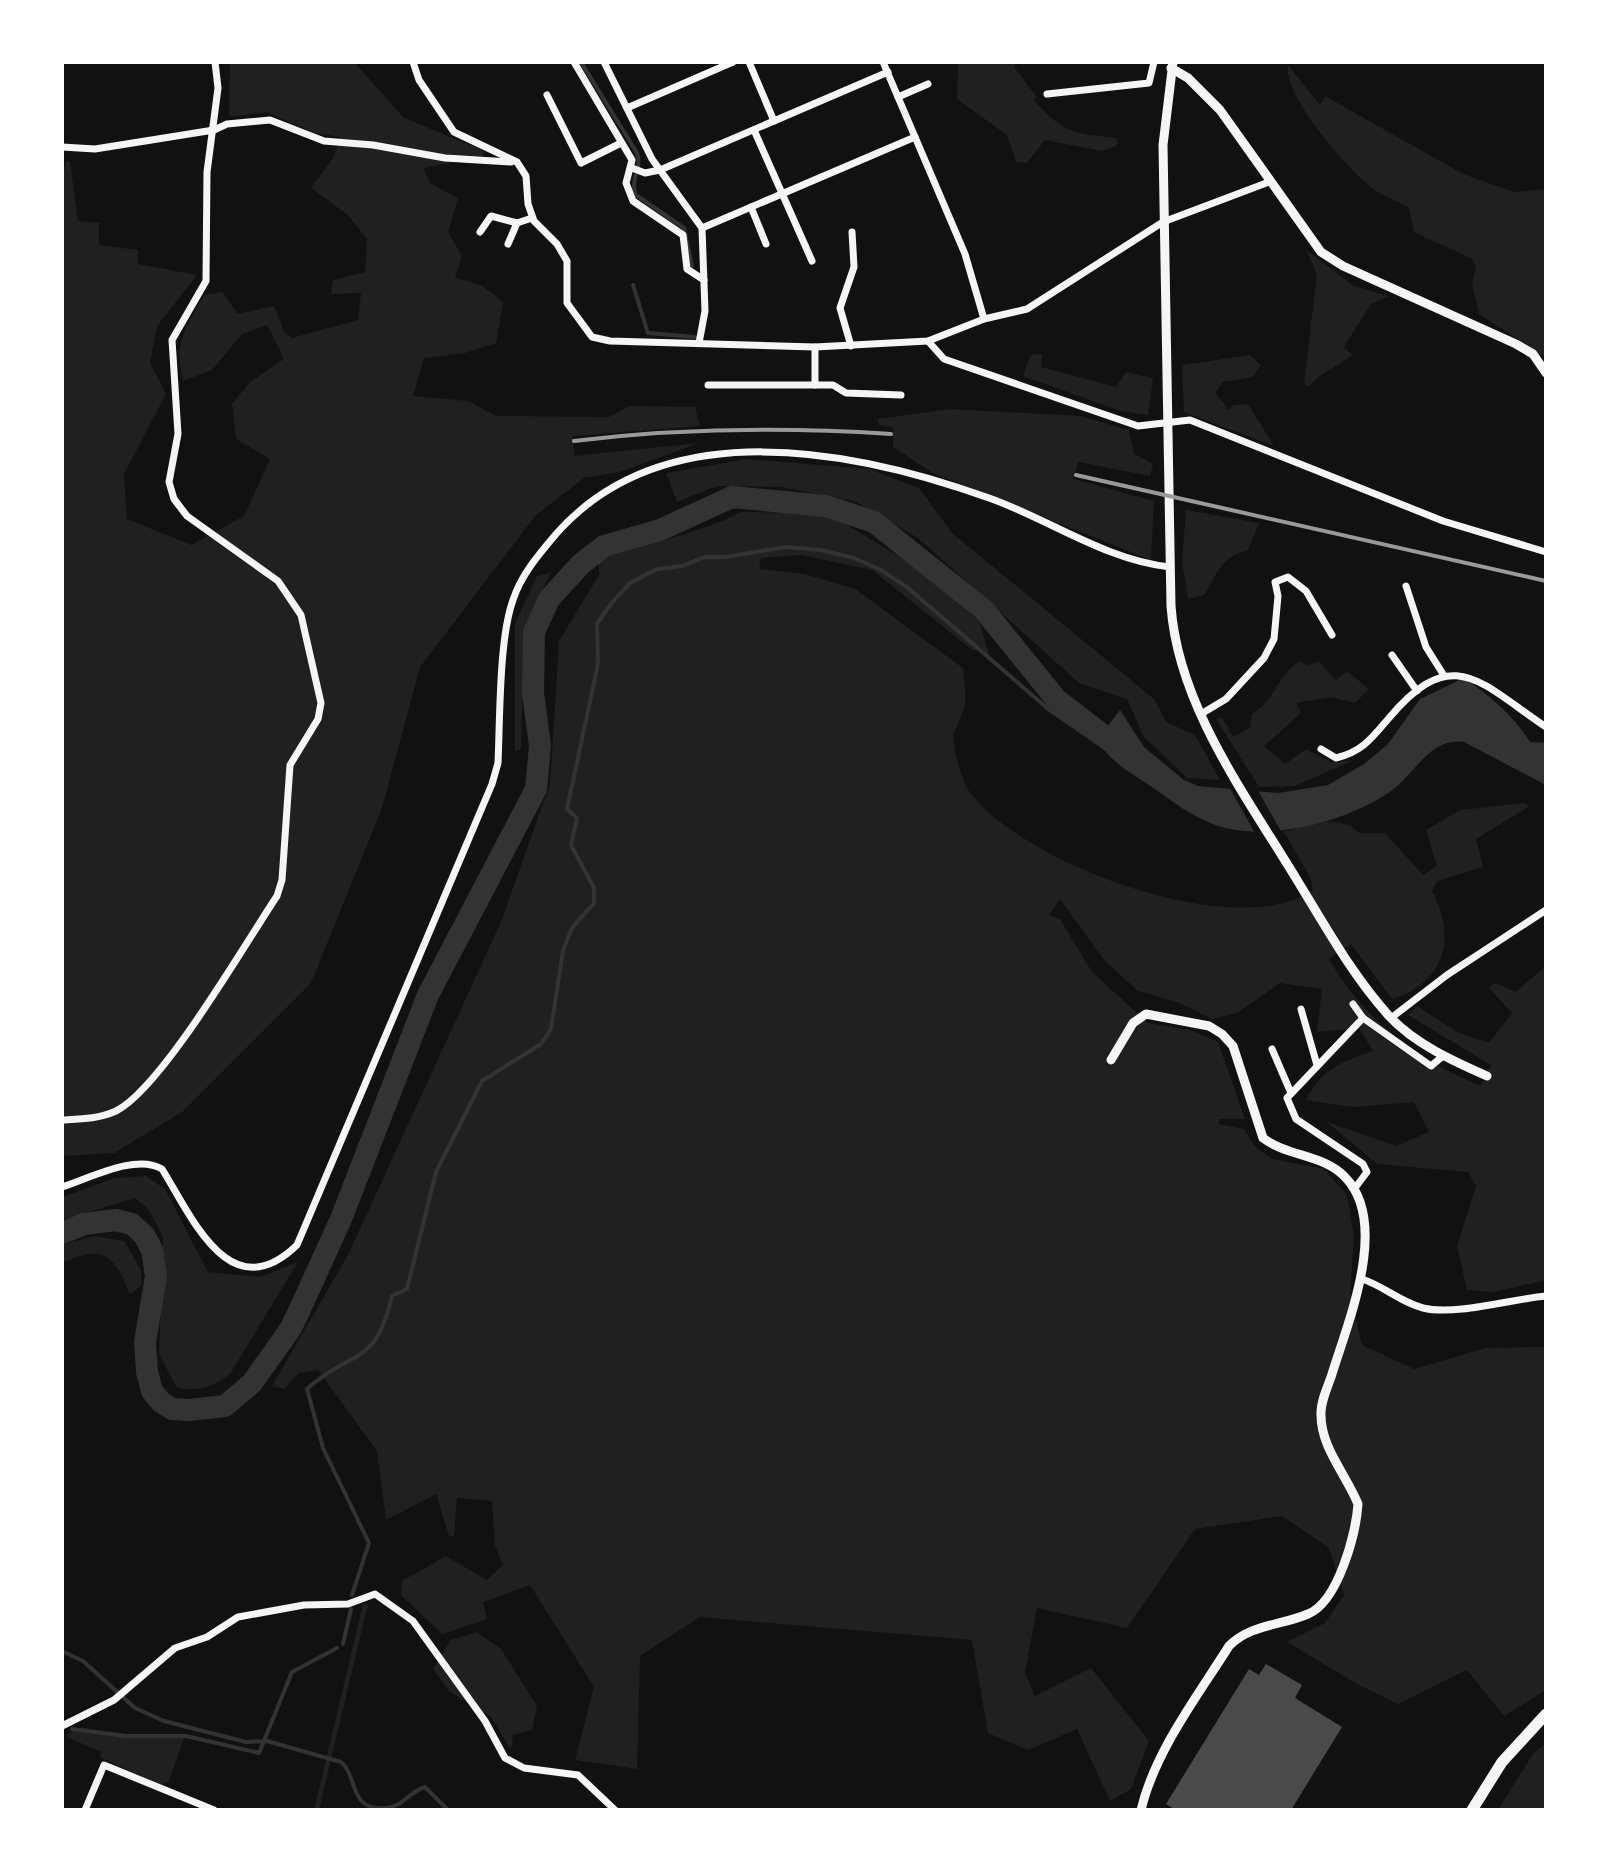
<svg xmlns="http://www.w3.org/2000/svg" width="1608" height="1872" font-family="'Space Grotesk',sans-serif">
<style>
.green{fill:#202020}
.water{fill:#333}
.pier{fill:#111}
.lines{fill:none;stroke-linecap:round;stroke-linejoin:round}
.stream{stroke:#333;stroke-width:4}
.river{stroke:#333;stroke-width:22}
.building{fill:#4a4a4a}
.minor{stroke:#f5f5f5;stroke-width:7}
.tertiary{stroke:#f5f5f5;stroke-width:9}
.primary{stroke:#f5f5f5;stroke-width:11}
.rail{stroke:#9a9a9a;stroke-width:4}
</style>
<rect width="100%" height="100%" fill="#111"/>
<g class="green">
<path d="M 230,62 L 354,62 L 404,118 L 485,151 L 482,156 L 423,168 L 430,183 L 458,198 L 448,232 L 462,256 L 455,278 L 481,285 L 503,302 L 496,343 L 465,353 L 424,358 L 413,396 L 468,401 L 496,416 L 609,417 L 630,406 L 695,407 L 700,426 L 573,436 L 574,456 L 699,443 L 620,472 L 584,478 L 536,515 L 420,667 L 382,808 L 311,983 L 182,1112 L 114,1153 L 62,1156 L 62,178 L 66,160 L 70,162 L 78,221 L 99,223 L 99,245 L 138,250 L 138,264 L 197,275 L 157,326 L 150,363 L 166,394 L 124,474 L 127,519 L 191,545 L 244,516 L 270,459 L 236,439 L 232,404 L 250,382 L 284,359 L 267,325 L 242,334 L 212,370 L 183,381 C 174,342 185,329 204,295 L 222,292 L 238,314 L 274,306 L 285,333 L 292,338 L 358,320 L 361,293 L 331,294 L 333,280 L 365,272 L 367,239 L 348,215 L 311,188 L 333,158 L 340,137 L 315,133 L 267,112 L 229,117 Z"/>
<path d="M 964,62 L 1017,62 L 1014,67 L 1037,97 L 1033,99 C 1065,134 1071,133 1117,138 L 1117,146 L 1102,151 L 1045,140 L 1027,163 L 1016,162 L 1007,135 L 957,99 L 958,64 Z"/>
<path d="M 1288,65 L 1320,105 L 1325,96 L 1463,174 L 1514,192 L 1546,189 L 1546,357 L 1479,314 L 1472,283 L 1476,267 L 1472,259 L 1414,232 L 1409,208 C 1395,200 1378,194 1366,183 C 1344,164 1283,95 1288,65 Z"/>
<path d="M 1306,250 L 1354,286 L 1388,296 L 1371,304 L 1344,347 L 1352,355 C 1338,367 1320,372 1309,387 L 1304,383 L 1317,274 Z"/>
<polygon points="1042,354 1041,367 1116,387 1126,372 1153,378 1148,415 1121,411 1023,376 1030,355"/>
<polygon points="1250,355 1261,365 1253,377 1223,382 1215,393 1229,410 1234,405 1248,404 1274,446 1184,412 1182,365"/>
<polygon points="951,409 1080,416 1129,430 1134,454 1153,464 1150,476 1078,462 1074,479 1154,501 1151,560 933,473 893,447 893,427 879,425 878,419"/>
<polygon points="747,459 869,469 919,488 952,533 1154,699 1166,722 1195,735 1220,780 1187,778 1144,737 1127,699 1079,683 918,538 855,501 781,487 717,486 677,502 666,473"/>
<path d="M 1186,510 L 1259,523 L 1248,550 C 1220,557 1218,573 1204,595 L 1188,599 L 1182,562 Z"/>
<path d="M 741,512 L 827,513 L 921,570 L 979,621 L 989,654 L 971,649 L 872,570 L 801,555 L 761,558 L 759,569 L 805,574 L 855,589 L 963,668 C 964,680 966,692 965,704 C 964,714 957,723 954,733 C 951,744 962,781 969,791 C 1021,863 1235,944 1313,890 L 1310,877 L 1284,832 C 1311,825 1336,812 1359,833 L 1385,833 L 1423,875 L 1437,866 L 1426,830 L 1460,810 L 1524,803 L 1530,806 L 1476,839 L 1483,867 L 1437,881 L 1432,891 C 1457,938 1445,983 1392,999 L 1351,944 L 1329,959 C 1364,1020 1417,1060 1481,1086 L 1491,1065 L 1408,1015 L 1417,1006 L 1459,1033 L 1489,1043 L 1512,1013 L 1489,988 L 1494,983 L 1516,992 L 1546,966 L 1546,1280 L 1494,1292 L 1467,1290 L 1457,1246 L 1476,1186 L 1468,1172 L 1377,1164 L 1327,1122 L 1396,1146 L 1429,1132 L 1414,1102 L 1353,1107 L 1306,1100 C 1321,1069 1342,1062 1373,1051 L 1359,1028 L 1317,1032 L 1322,989 L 1280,983 L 1237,1013 L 1212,1019 L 1180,1003 L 1138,991 L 1104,960 L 1060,899 L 1049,915 L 1060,919 L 1092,972 L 1148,1023 L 1190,1030 L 1218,1042 L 1245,1119 L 1219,1119 L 1219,1124 L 1244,1129 L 1254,1146 L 1272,1159 L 1324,1169 L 1347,1195 L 1354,1237 L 1350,1294 L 1362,1345 L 1414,1369 L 1486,1348 L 1546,1347 L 1546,1690 L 1504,1716 L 1467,1670 L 1398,1704 L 1357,1684 L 1287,1642 L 1325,1623 L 1344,1595 L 1329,1548 L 1282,1516 L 1195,1529 L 1127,1628 L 1037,1608 L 1025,1673 L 1035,1696 L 1091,1668 L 1149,1741 L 1131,1789 L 1110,1801 L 1077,1729 L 1028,1750 L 988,1733 L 972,1640 L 700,1617 L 640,1656 L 637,1769 L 575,1760 L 594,1687 L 530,1585 L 483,1602 L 487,1619 L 442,1634 L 401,1595 L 402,1581 L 446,1556 L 487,1580 L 503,1565 L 495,1546 L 492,1501 L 457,1498 L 454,1537 L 449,1536 L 436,1494 L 386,1520 L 377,1451 L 318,1370 L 299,1373 L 284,1389 L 272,1386 L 348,1255 L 501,922 L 550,784 L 559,641 L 599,575 L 599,558 C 647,543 696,535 741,512 Z"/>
<polygon points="551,573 524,627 521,749 515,751 515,624 537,576"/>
<path d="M 1300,661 L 1307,665 L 1319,662 L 1336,680 L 1347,671 L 1369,689 L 1355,703 L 1331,697 L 1296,703 L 1301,713 L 1264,746 L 1285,764 L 1306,749 L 1331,762 L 1352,761 L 1295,786 L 1259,787 L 1216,719 L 1222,717 L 1233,737 L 1250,728 L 1252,714 C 1275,701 1277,675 1300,661 Z"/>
<path d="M 146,1176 L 165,1189 L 208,1272 L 260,1277 L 298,1262 L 230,1374 C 212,1387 200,1392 177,1388 L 159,1354 L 163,1237 L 149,1210 L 135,1198 L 62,1220 L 62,1197 L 115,1178 Z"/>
<path d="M 94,1236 L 124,1241 L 141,1270 L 141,1286 L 130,1294 C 113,1254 104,1244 62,1263 L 62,1245 Z"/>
<polygon points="363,1604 368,1604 319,1810 314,1810"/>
<polygon points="477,1632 501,1649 537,1706 532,1730 513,1735 511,1750 491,1717 449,1691 433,1669 451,1640"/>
<polygon points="71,1731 184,1738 169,1781 160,1784 101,1758 100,1751 66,1737"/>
<polygon points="1546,1744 1546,1810 1498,1810 1534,1752"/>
</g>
<path class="water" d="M 1464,678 C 1491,697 1513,715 1530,742 L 1546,743 L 1546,785 L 1464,742 C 1430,737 1415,774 1391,791 C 1347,822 1267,843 1215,825 C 1191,816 1172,801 1152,787 C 1131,773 1110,762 1097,740 L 1120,710 L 1144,747 L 1184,780 L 1198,786 L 1278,793 L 1328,785 L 1364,764 L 1388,744 L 1420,699 Z"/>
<polygon class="pier" points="1227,783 1257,789 1282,833 1256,835"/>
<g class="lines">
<g class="stream">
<path d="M 581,62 L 637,153 C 643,169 629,180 636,195 L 684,228 L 692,266"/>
<polyline points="633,285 648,333 695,337"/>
<path d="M 352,1595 L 369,1543 L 323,1448 L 307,1389 C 352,1348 375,1369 392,1296 L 407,1289 L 436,1172 L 482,1081 L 541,1044 L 551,1029 L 563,950 L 572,928 L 594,903 L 594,888 L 571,845 L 577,818 L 567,809 L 598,664 L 597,624 L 610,605 L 630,583 L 657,569 L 682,566 L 705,557 L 726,557 L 785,547 L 821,550 L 854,558 L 879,569 L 907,587 L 1047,708 L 1105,748"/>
<polyline points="343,1644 351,1609"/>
<path d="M 62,1651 L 83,1661 L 135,1708 L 164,1721 L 246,1742 L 267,1741 L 341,1762 C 358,1775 348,1812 386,1808 C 403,1807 410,1791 425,1787 L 448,1810"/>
<polyline points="72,1729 126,1736 186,1736 259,1753 292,1672 337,1648"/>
</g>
<polyline class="river" points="62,1233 84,1224 116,1220 132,1224 144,1235 152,1250 156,1276 145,1342 147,1372 152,1391 161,1402 172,1409 189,1410 225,1406 252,1383 291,1328 306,1296 341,1219 428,995 536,789 540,746 533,693 534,632 549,599 581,564 604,546 660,530 732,497 826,506 874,522 984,610 1056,699 1126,753"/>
</g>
<polygon class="building" points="1266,1664 1302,1685 1295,1698 1342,1727 1291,1810 1176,1810 1166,1804 1249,1669 1259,1675"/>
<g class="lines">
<g class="minor">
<polyline points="413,62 419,80 454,132 517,162 526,176 528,204 534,221 557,244 567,261 567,303 592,337 610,341 815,347 928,341 984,319 1027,309 1163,222 1269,182"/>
<polyline points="574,62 632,160 626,183 633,201 683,235 687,269 704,280"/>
<polyline points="604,62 652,159 702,228 705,311 699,343"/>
<polyline points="749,62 774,121"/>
<polyline points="883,62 965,254 984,319"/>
<polyline points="1047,94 1149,83 1154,62"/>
<polyline points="547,95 581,163 621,143"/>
<polyline points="898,97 928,84"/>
<polyline points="627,108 733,62"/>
<polyline points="754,130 812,261"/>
<polyline points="62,147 95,149 214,130 227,124 270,120 324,141 373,145 445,158 511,162"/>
<polyline points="632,168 645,173 660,170 888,72"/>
<polyline points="751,207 766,244"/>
<polyline points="702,228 915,137"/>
<polyline points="480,232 491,216 517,223"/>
<polyline points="508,244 517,223 532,218"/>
<polyline points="928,341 944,359 1138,426 1190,420 1443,521 1546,552"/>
<polyline points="851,346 840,308 854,267 852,232"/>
<polyline points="708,385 833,385 846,393 901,395"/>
<polyline points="815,385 815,347"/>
<polyline points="1406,586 1426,647 1443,674"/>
<polyline points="1392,655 1417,691"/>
<polyline points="1201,714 1226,699 1264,658 1274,639 1278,596 1275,582 1288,577 1306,591 1332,635"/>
<path d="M 1321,749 L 1336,758 C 1362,752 1372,738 1389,718 C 1453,642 1480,683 1546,727"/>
<polyline points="1353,1004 1363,1018"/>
<polyline points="1301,1009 1317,1065"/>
<polyline points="1391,1018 1447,975 1546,910"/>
<polyline points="1272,1049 1291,1093"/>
<path d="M 62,1120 C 81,1119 98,1119 116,1111 C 161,1089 245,944 277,896 L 282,880 L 290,765 L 318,719 L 321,703 L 301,615 L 278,581 L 187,516 L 174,499 L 169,482 L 178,434 L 172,340 L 206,281 L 207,172 L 218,88 L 215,62"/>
<path d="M 62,1187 C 88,1179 136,1153 162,1169 C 192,1217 230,1310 297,1245 L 492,784 L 498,763 C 500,720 499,638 513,600 C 521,575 539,554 556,534 C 664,412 853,449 989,498 C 1049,519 1105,560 1170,567"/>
<polyline points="1355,1188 1367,1172 1363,1164 1296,1119 1287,1098 1363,1018 1431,1066 1443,1056"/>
<path d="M 1362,1279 C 1384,1286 1400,1302 1423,1308 C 1455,1316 1512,1299 1546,1296"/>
<polyline points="62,1726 114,1700 175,1648 207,1637 238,1617 304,1605 348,1604 375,1594 413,1621 485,1721 505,1758 524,1768 578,1775 615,1810"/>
<polyline points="85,1810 104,1765 214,1810"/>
</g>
<g class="tertiary">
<path d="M 1173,62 L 1163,145 L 1171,606 C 1178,706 1247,797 1297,880 C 1326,927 1352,975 1389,1016 C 1415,1044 1453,1061 1487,1076"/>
<polyline points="1171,68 1188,78 1220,110 1321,252 1343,266 1516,344 1533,354 1546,373"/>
<path d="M 1111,1060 L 1133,1023 L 1146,1014 L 1209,1026 L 1222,1034 L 1233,1046 L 1263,1138 C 1288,1157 1323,1154 1345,1177 C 1390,1223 1348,1322 1332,1374 C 1328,1387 1320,1402 1321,1415 C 1321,1448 1346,1474 1358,1504 C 1356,1534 1338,1602 1308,1614 C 1280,1626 1251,1624 1229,1646 C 1197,1697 1155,1751 1141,1810"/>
</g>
<polyline class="primary" points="1472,1810 1502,1762 1546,1714"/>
<g class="rail">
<path d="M 574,441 C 680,428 784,427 891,434"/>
<polyline points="1076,475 1546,581"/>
</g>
</g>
<rect width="1608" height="1872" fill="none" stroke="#ffffff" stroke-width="128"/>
</svg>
